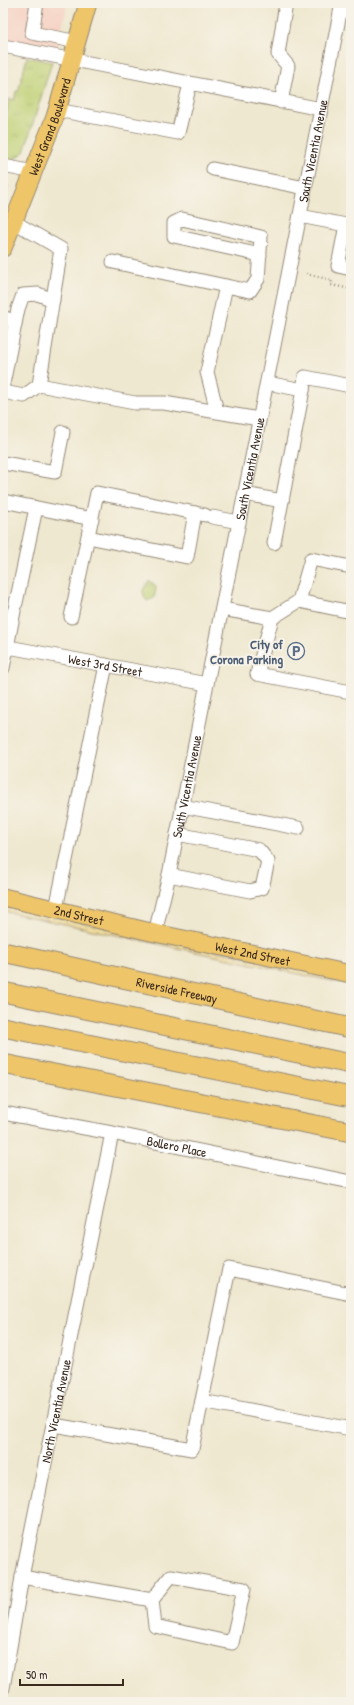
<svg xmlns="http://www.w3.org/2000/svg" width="354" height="1705" font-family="'Patrick Hand',sans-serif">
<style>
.built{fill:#f6d2c3}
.grass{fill:url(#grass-tufts);stroke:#7d7d48}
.sand{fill:url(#sand-dots);stroke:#94825e}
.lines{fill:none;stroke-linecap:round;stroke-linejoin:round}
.minor-casing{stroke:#958977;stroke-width:15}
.major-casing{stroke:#958977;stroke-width:19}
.highway-casing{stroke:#958977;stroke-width:21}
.path{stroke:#958977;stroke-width:2.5;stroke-dasharray:1 3;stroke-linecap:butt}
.minor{stroke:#fff;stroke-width:13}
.major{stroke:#eec569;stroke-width:17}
.highway{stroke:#eec569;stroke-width:19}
.labels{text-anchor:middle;stroke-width:4;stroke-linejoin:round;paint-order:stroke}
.street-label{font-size:13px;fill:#3b2a1e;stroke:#f7f3e8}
.service-label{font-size:13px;font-weight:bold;fill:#4e5e75;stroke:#f7f3e8;text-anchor:end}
</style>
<defs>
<pattern id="grass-tufts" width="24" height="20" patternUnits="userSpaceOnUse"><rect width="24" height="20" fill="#bfd073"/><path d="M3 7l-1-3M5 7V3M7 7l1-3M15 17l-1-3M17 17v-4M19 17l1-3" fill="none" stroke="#a5b363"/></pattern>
<pattern id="sand-dots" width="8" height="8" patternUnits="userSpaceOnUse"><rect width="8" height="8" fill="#eeda9e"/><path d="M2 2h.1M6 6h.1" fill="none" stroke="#cdbb88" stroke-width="1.8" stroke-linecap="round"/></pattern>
</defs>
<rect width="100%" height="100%" fill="#f7f3e8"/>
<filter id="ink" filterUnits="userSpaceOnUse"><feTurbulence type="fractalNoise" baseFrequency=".025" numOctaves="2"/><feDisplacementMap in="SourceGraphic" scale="8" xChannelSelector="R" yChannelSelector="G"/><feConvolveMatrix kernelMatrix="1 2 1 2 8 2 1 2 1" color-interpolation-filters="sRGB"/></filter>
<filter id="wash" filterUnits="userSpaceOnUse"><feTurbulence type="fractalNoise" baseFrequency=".012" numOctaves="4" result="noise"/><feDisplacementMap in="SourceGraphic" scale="16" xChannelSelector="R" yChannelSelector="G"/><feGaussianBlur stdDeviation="0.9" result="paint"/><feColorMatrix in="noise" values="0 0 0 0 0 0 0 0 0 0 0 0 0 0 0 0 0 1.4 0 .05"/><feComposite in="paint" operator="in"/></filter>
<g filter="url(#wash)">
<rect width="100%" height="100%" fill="#efe8d0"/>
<polygon class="built" points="3,3 68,3 56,50 3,40"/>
<g class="grass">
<polygon points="27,57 52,62 24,152 15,159 3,158 3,133 9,99 14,100 16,91 18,92"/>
<polygon points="3,178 8,187 3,202"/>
<polygon points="149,581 154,584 156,588 154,598 147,601 144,597 143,590"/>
</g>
<polygon class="sand" points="3,905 351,980 351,985 3,911"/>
</g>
<g filter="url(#ink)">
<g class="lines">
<g class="minor-casing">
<g id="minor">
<polyline points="37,3 32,33 78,42"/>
<polyline points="3,46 321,109"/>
<polyline points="281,102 288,66 278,54 286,3"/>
<polyline points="57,110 178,133 190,84"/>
<polyline points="3,166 34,172"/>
<polyline points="213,169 305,188"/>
<polyline points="300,216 346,225 338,266 351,269"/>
<polyline points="113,262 226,286"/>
<polyline points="3,317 15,322"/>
<polyline points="267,383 303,390 274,543"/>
<polyline points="3,384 18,309 23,295 38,294 53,300"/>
<polyline points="39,385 135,403 164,403 259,419"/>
<polyline points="303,390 305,377 351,386"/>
<polyline points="3,392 24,396 39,385 61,249 14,222"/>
<polyline points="217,411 207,372 226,286 250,291 258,279 261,237 182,219 174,223 174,236 260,255"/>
<polyline points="3,463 55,472 63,432"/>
<polyline points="245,494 282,501"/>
<polyline points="3,501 92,519"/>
<polyline points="212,517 239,522"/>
<polyline points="88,537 187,557 195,513"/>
<polyline points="299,601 351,612"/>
<polyline points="16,603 36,508"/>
<polyline points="222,609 272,618 299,601 311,559 351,567"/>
<polyline points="71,617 97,493 205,515"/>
<polyline points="272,618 257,674 351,692"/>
<path id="s1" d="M 3,646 L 207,684"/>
<polyline points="3,668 14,611"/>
<polyline points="182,806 298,828"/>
<polyline points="169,875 250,891 262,888 268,861 259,850 177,834"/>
<polyline points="56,909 106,665"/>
<path id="s2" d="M 155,933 L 169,875 L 342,3"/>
<path id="s3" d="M 3,1113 L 112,1133 L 351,1182"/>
<polyline points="202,1401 351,1429"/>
<polyline points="54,1425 192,1449 229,1269 351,1294"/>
<polyline points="22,1577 152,1600 155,1626 232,1643 244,1589 171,1576 152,1600"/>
<path id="s4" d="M 3,1688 L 22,1577 L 112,1133"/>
</g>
</g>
<g class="major-casing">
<g id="major">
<path id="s5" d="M 3,248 L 55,117 L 88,3"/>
<path id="s6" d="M 3,897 L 155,933 L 351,974"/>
</g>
</g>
<g class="highway-casing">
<g id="highway">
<path id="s7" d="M 3,952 L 351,1028"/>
<polyline points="3,992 351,1064"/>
<polyline points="3,1027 351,1097"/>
<polyline points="3,1064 351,1132"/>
</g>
</g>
<polyline class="path" points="306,274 332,280 331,285 351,289"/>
<use href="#minor" class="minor"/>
<use href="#major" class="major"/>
<use href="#highway" class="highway"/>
</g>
</g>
<defs>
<g id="parking-ring" transform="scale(0.9)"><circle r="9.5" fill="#f7f3e8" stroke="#5c6f8a" stroke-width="1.5"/><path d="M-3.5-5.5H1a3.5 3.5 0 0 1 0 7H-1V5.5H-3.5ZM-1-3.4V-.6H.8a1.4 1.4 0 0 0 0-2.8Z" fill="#5c6f8a"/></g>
</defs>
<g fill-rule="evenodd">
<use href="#parking-ring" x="296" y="651"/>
</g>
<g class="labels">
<g class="street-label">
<text dy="5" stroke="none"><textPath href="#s5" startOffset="130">West Grand Boulevard</textPath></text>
<text dy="5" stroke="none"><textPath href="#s2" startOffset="798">South Vicentia Avenue</textPath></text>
<text dy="5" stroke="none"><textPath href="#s2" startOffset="474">South Vicentia Avenue</textPath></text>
<text dy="5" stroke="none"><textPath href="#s1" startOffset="104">West 3rd Street</textPath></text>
<text dy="5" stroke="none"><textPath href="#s2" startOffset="150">South Vicentia Avenue</textPath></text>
<text dy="5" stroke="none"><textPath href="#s6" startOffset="78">2nd Street</textPath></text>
<text dy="5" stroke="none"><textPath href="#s6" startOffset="256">West 2nd Street</textPath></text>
<text dy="5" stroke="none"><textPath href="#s7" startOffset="178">Riverside Freeway</textPath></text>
<text dy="5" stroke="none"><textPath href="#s3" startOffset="177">Bollero Place</textPath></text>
<text dy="5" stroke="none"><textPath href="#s4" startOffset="282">North Vicentia Avenue</textPath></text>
</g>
<g class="service-label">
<text x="283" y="649">City of<tspan x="283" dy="15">Corona Parking</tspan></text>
</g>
</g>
<rect width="354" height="1705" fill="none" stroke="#f7f3e8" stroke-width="16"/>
<path d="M20 1679v6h103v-6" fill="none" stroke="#3b2a1e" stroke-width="2"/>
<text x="26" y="1679" font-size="12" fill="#3b2a1e" stroke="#f7f3e8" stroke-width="3" paint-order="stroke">50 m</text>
</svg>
